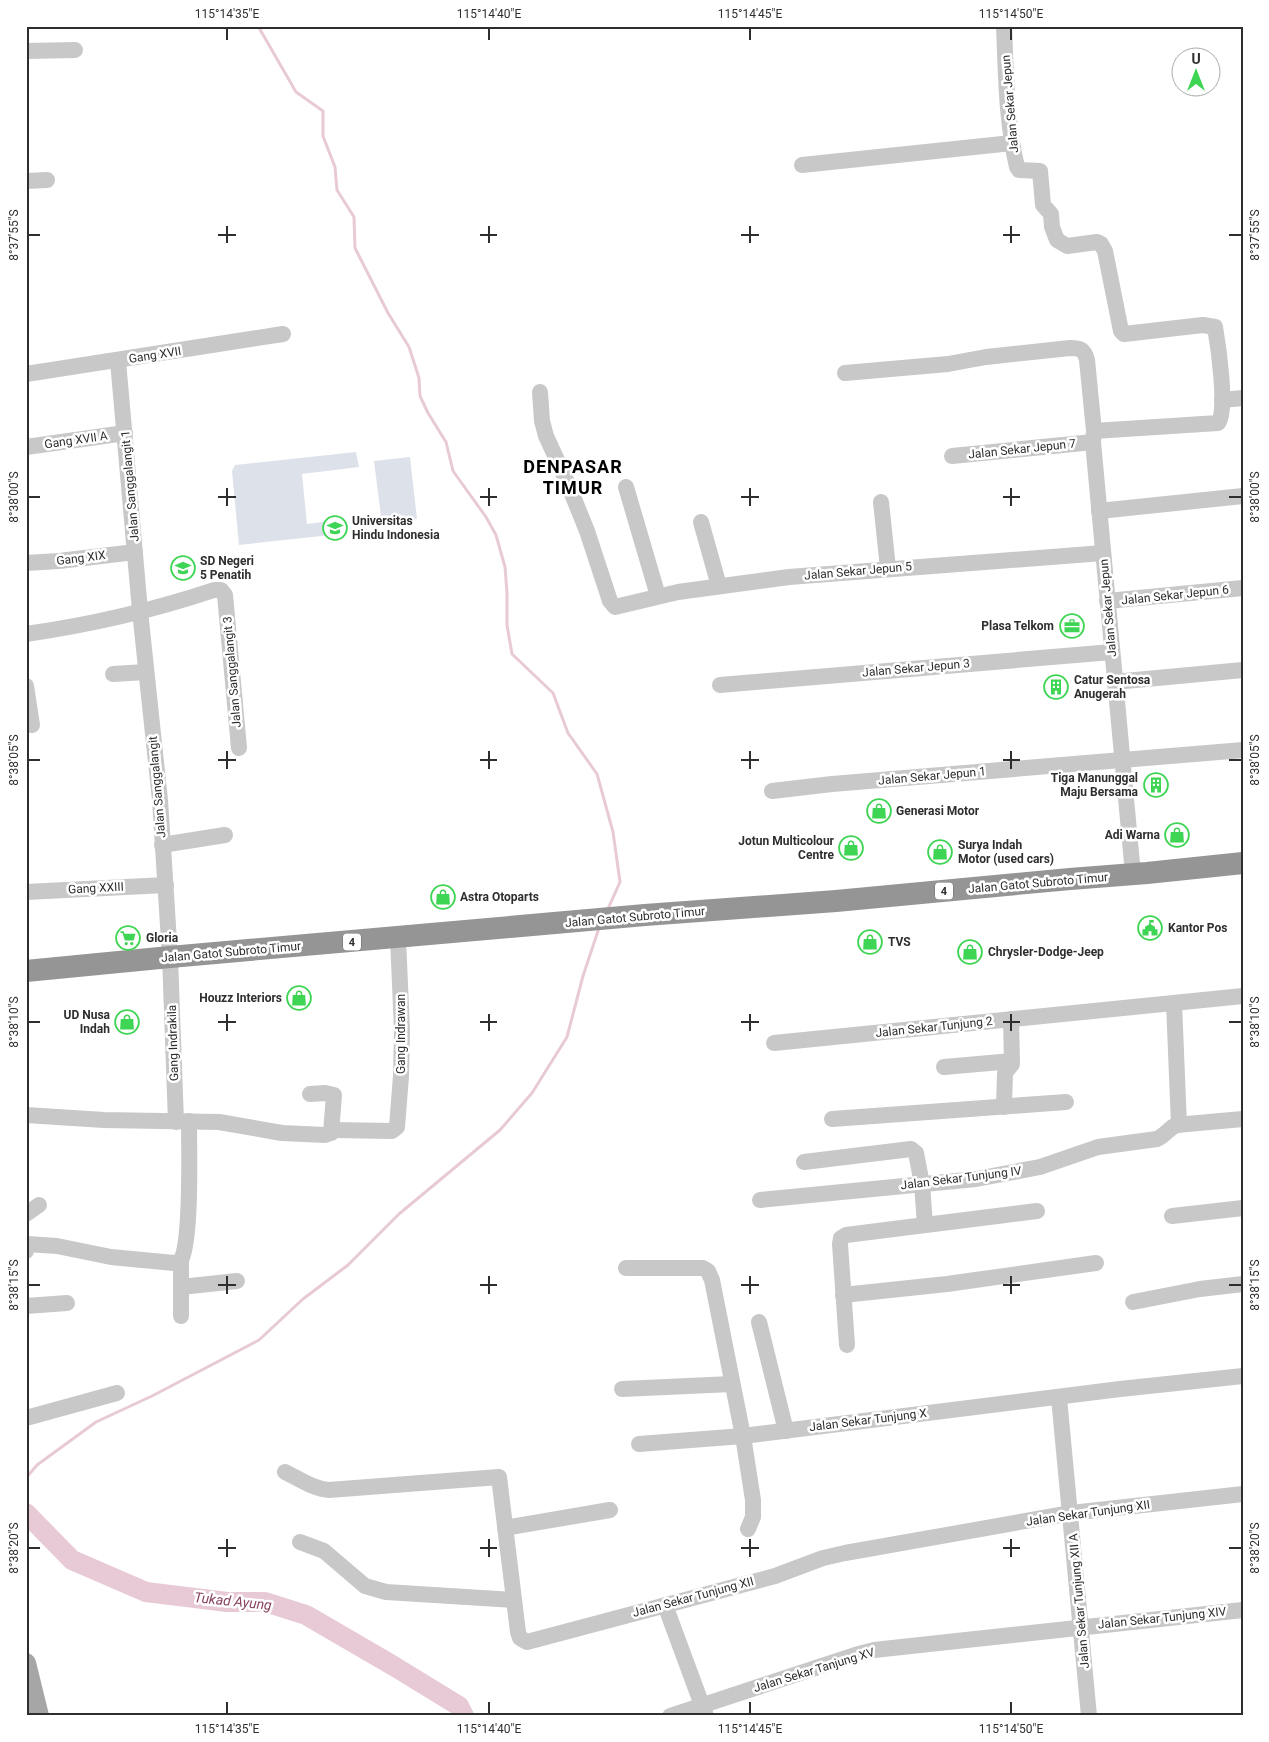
<svg xmlns="http://www.w3.org/2000/svg" width="1269" height="1742" font-family="Roboto,sans-serif">
<style>
.grass{fill:#dde1ea}
.lines{fill:none;stroke-linecap:round;stroke-linejoin:round}
.stream{stroke:#e8cad6;stroke-width:3}
.river{stroke:#e8cad6;stroke-width:20}
.minor{stroke:#c8c8c8;stroke-width:16}
.major{stroke:#a6a6a6;stroke-width:20}
.highway{stroke:#959595;stroke-width:22}
.ticks{fill:none;stroke:#2e2e2e;stroke-width:2}
.labels{text-anchor:middle;stroke-width:5;stroke-linejoin:round;paint-order:stroke}
.shield{fill:#fff;stroke:#6d6d6d;stroke-width:1}
.shield-label{font-size:11px;font-weight:bold;fill:#2e2e2e}
.street-label{font-size:12px;fill:#2e2e2e;stroke:#fff}
.poi-label{font-size:12px;font-weight:bold;fill:#2e2e2e;stroke:#fff;text-anchor:start}
.water-label{font-size:14px;font-style:italic;fill:#88435f;stroke:#fff}
.district-label{font-size:18px;font-weight:bold;letter-spacing:1px;fill:#000;stroke:#fff}
.neatline{fill:none;stroke:#2e2e2e;stroke-width:2}
.ticks-label{font-size:12px;text-anchor:middle;fill:#2e2e2e}
</style>
<rect width="100%" height="100%" fill="#fff"/>
<g class="grass">
<polygon points="356,452 359,467 302,474 307,524 337,520 340,534 239,545 232,471 235,465"/>
<polygon points="410,457 417,519 382,524 374,461"/>
</g>
<g class="lines">
<g class="stream">
<polyline points="258,26 296,92 323,111 323,136 335,167 337,190 354,217 355,248 388,313 409,347 419,378 420,396 428,413 446,442 453,471 486,517 496,535 505,567 507,593 507,625 512,654 553,693 568,733 597,774 613,832 620,882 607,911"/>
<polyline points="26,1478 37,1465 96,1422 152,1396 259,1340 303,1299 348,1265 399,1214 500,1130 532,1093 567,1037 583,976 599,928"/>
</g>
<polyline class="river" points="26,1513 72,1560 146,1592 227,1602 265,1602 306,1615 392,1665 459,1706 464,1716"/>
<g class="minor">
<path d="M 1004,26 C 1006,73 1006,121 1017,167 L 1019,170 L 1040,171 L 1043,205 L 1051,214 L 1052,227 L 1057,240 L 1067,246 L 1097,242 L 1101,244 L 1105,251 L 1121,331 L 1124,334 L 1203,325 L 1215,327 C 1218,344 1228,412 1218,423 L 1094,431"/>
<polyline points="26,51 75,50"/>
<polyline points="802,165 1012,143"/>
<polyline points="26,181 47,180"/>
<polyline points="118,361 140,611 160,800 170,957 176,1122"/>
<path d="M 845,373 L 948,364 L 986,357 L 1070,348 C 1080,348 1084,349 1087,360 L 1094,431 L 1093,442 L 1133,874"/>
<polyline points="26,374 283,334"/>
<polyline points="540,392 542,421 546,436 568,484 587,531 610,601 615,607 678,592 789,577 1103,553"/>
<polyline points="1222,400 1243,398"/>
<polyline points="26,447 125,433"/>
<polyline points="952,456 1093,442"/>
<polyline points="626,487 658,596"/>
<polyline points="881,502 888,568"/>
<polyline points="1099,511 1243,496"/>
<polyline points="701,522 719,586"/>
<polyline points="26,563 59,561 135,552"/>
<polyline points="1107,601 1243,588"/>
<path d="M 26,634 C 89,625 154,610 214,590 L 221,590 L 225,595 L 239,748"/>
<polyline points="113,674 146,672"/>
<polyline points="1114,682 1243,670"/>
<polyline points="720,685 1112,652"/>
<polyline points="26,686 32,725"/>
<polyline points="772,791 832,784 1243,750"/>
<polyline points="162,845 225,835"/>
<polyline points="26,892 166,885"/>
<polyline points="1174,1003 1179,1125"/>
<polyline points="774,1043 1243,996"/>
<polyline points="944,1067 1012,1061"/>
<polyline points="1004,1107 1005,1073 1012,1064 1011,1019"/>
<polyline points="26,1115 104,1120 219,1122 282,1133 325,1135 331,1133 334,1095 325,1093 310,1094"/>
<polyline points="832,1119 1066,1102"/>
<polyline points="332,1130 392,1131 397,1127 401,1076 402,1031 398,938"/>
<polyline points="804,1162 911,1149 916,1153 922,1184 925,1225"/>
<path d="M 760,1200 L 976,1179 L 1040,1167 L 1098,1147 L 1157,1139 C 1166,1135 1168,1129 1176,1125 L 1243,1119"/>
<polyline points="26,1214 39,1205"/>
<polyline points="1172,1216 1243,1208"/>
<path d="M 26,1251 L 27,1244 L 57,1246 L 111,1257 L 174,1263 L 180,1262 C 192,1244 189,1148 189,1121"/>
<polyline points="181,1260 181,1316"/>
<polyline points="626,1268 703,1268 708,1271 712,1280 743,1436 753,1500 753,1517 748,1529"/>
<polyline points="181,1287 237,1281"/>
<polyline points="843,1295 947,1284 1096,1263"/>
<polyline points="1133,1302 1200,1289 1243,1284"/>
<polyline points="26,1306 67,1303"/>
<polyline points="759,1322 786,1431"/>
<polyline points="847,1345 840,1244 841,1238 846,1235 1037,1211"/>
<polyline points="622,1389 732,1384"/>
<polyline points="1059,1398 1089,1716"/>
<polyline points="26,1418 117,1393"/>
<polyline points="639,1444 743,1436 1120,1389 1243,1376"/>
<path d="M 285,1472 C 300,1479 313,1489 329,1490 L 499,1477 L 518,1632 L 520,1638 L 527,1642 L 775,1576 L 823,1558 L 845,1553 L 1071,1513 L 1243,1494"/>
<polyline points="505,1528 610,1510"/>
<polyline points="300,1542 324,1551 365,1586 386,1592 513,1600"/>
<polyline points="665,1605 706,1716"/>
<polyline points="670,1716 855,1655 874,1650 1243,1610"/>
</g>
<polyline class="major" points="26,1663 39,1716"/>
<polyline class="highway" points="26,971 170,957 645,915 836,901 1070,879 1147,873 1243,863"/>
</g>
<path class="ticks" d="M 227,28 L 227,40M 489,28 L 489,40M 750,28 L 750,40M 1011,28 L 1011,40M 227,226 L 227,243M 489,226 L 489,243M 750,226 L 750,243M 1011,226 L 1011,243M 28,235 L 40,235M 218,235 L 236,235M 480,235 L 497,235M 741,235 L 759,235M 1003,235 L 1020,235M 1229,235 L 1242,235M 227,488 L 227,506M 489,488 L 489,506M 750,488 L 750,506M 1011,488 L 1011,506M 28,497 L 40,497M 218,497 L 236,497M 480,497 L 497,497M 741,497 L 759,497M 1003,497 L 1020,497M 1229,497 L 1242,497M 227,751 L 227,769M 489,751 L 489,769M 750,751 L 750,769M 1011,751 L 1011,769M 28,760 L 40,760M 218,760 L 236,760M 480,760 L 497,760M 741,760 L 759,760M 1003,760 L 1020,760M 1229,760 L 1242,760M 227,1014 L 227,1031M 489,1014 L 489,1031M 750,1014 L 750,1031M 1011,1014 L 1011,1031M 28,1022 L 40,1022M 218,1022 L 236,1022M 480,1022 L 497,1022M 741,1022 L 759,1022M 1003,1022 L 1020,1022M 1229,1022 L 1242,1022M 227,1276 L 227,1294M 489,1276 L 489,1294M 750,1276 L 750,1294M 1011,1276 L 1011,1294M 28,1285 L 40,1285M 218,1285 L 236,1285M 480,1285 L 497,1285M 741,1285 L 759,1285M 1003,1285 L 1020,1285M 1229,1285 L 1242,1285M 227,1539 L 227,1557M 489,1539 L 489,1557M 750,1539 L 750,1557M 1011,1539 L 1011,1557M 28,1548 L 40,1548M 218,1548 L 236,1548M 480,1548 L 497,1548M 741,1548 L 759,1548M 1003,1548 L 1020,1548M 1229,1548 L 1242,1548M 227,1702 L 227,1714M 489,1702 L 489,1714M 750,1702 L 750,1714M 1011,1702 L 1011,1714"/>
<defs>
<g id="university-ring" transform="scale(1.25)"><circle r="9.5" fill="#fff" stroke="#3fd554" stroke-width="1.5"/><path d="M0-5L7-2L0 1L-7-2ZM-4 1L0 2.5L4 1V4Q0 6-4 4Z" fill="#3fd554"/></g>
<g id="school-ring" transform="scale(1.25)"><circle r="9.5" fill="#fff" stroke="#3fd554" stroke-width="1.5"/><path d="M0-5L7-2L0 1L-7-2ZM-4 1L0 2.5L4 1V4Q0 6-4 4Z" fill="#3fd554"/></g>
<g id="office-ring" transform="scale(1.25)"><circle r="9.5" fill="#fff" stroke="#3fd554" stroke-width="1.5"/><path d="M-6-3h4V-5.5h4V-3h4V5H-6ZM-1-4.5V-3h2v-1.5ZM-6 0V1H6V0Z" fill="#3fd554"/></g>
<g id="building-ring" transform="scale(1.25)"><circle r="9.5" fill="#fff" stroke="#3fd554" stroke-width="1.5"/><path d="M-4-6H4V6H1V3H-1V6H-4ZM-2.5-4.3h1.7v1.8h-1.7ZM.8-4.3h1.7v1.8H.8ZM-2.5-1h1.7V.8h-1.7ZM.8-1h1.7V.8H.8Z" fill="#3fd554"/></g>
<g id="shop-ring" transform="scale(1.25)"><circle r="9.5" fill="#fff" stroke="#3fd554" stroke-width="1.5"/><path d="M-5-2.5h2.3a2.7 3.5 0 0 1 5.4 0H5L5.5 6h-11ZM-1.5-2.5h3a1.5 2.3 0 0 0-3 0Z" fill="#3fd554"/></g>
<g id="civic-ring" transform="scale(1.25)"><circle r="9.5" fill="#fff" stroke="#3fd554" stroke-width="1.5"/><path d="M-.6-6.5H3V-4.5H.6V-3L4-1V1h2V6H-6V1h2V-1L-.6-3ZM-1.2 2.5V6h2.4V2.5Z" fill="#3fd554"/></g>
<g id="supermarket-ring" transform="scale(1.25)"><circle r="9.5" fill="#fff" stroke="#3fd554" stroke-width="1.5"/><path d="M-6-5.5h2.5l.6 2H6L4.5 2H-2.5L-4.4-4H-6ZM-1.5 3.2a1.3 1.3 0 1 0 .1 0ZM3 3.2a1.3 1.3 0 1 0 .1 0Z" fill="#3fd554"/></g>
</defs>
<g fill-rule="evenodd">
<use href="#university-ring" x="335" y="528"/>
<use href="#school-ring" x="183" y="568"/>
<use href="#office-ring" x="1072" y="626"/>
<use href="#building-ring" x="1056" y="687"/>
<use href="#building-ring" x="1156" y="785"/>
<use href="#shop-ring" x="879" y="811"/>
<use href="#shop-ring" x="1177" y="835"/>
<use href="#shop-ring" x="851" y="848"/>
<use href="#shop-ring" x="940" y="852"/>
<use href="#shop-ring" x="443" y="897"/>
<use href="#civic-ring" x="1150" y="928"/>
<use href="#supermarket-ring" x="128" y="938"/>
<use href="#shop-ring" x="870" y="942"/>
<use href="#shop-ring" x="970" y="952"/>
<use href="#shop-ring" x="299" y="998"/>
<use href="#shop-ring" x="127" y="1022"/>
</g>
<g class="labels">
<g class="shield">
<rect x="935" y="882.5" width="18" height="17" rx="4"/>
<rect x="343" y="933.5" width="18" height="17" rx="4"/>
</g>
<g class="shield-label">
<text x="944" y="895">4</text>
<text x="352" y="946">4</text>
</g>
<g class="street-label">
<text transform="translate(1010 104) rotate(-95)" y="4">Jalan Sekar Jepun</text>
<text transform="translate(155 355) rotate(-9)" y="4">Gang XVII</text>
<text transform="translate(76 440) rotate(-8)" y="4">Gang XVII A</text>
<text transform="translate(1022 449) rotate(-6)" y="4">Jalan Sekar Jepun 7</text>
<text transform="translate(130 486) rotate(-95)" y="4">Jalan Sanggalangit 1</text>
<text transform="translate(81 558) rotate(-7)" y="4">Gang XIX</text>
<text transform="translate(858 571) rotate(-5)" y="4">Jalan Sekar Jepun 5</text>
<text transform="translate(1175 595) rotate(-6)" y="4">Jalan Sekar Jepun 6</text>
<text transform="translate(1108 608) rotate(-95)" y="4">Jalan Sekar Jepun</text>
<text transform="translate(916 668) rotate(-5)" y="4">Jalan Sekar Jepun 3</text>
<text transform="translate(232 672) rotate(-95)" y="4">Jalan Sanggalangit 3</text>
<text transform="translate(932 776) rotate(-5)" y="4">Jalan Sekar Jepun 1</text>
<text transform="translate(157 787) rotate(-95)" y="4">Jalan Sanggalangit</text>
<text transform="translate(1038 883) rotate(-5)" y="4">Jalan Gatot Subroto Timur</text>
<text transform="translate(96 888) rotate(-3)" y="4">Gang XXIII</text>
<text transform="translate(635 917) rotate(-5)" y="4">Jalan Gatot Subroto Timur</text>
<text transform="translate(231 952) rotate(-5)" y="4">Jalan Gatot Subroto Timur</text>
<text transform="translate(934 1027) rotate(-6)" y="4">Jalan Sekar Tunjung 2</text>
<text transform="translate(401 1034) rotate(-90)" y="4">Gang Indrawan</text>
<text transform="translate(173 1043) rotate(-92)" y="4">Gang Indrakila</text>
<text transform="translate(961 1178) rotate(-7)" y="4">Jalan Sekar Tunjung IV</text>
<text transform="translate(868 1420) rotate(-7)" y="4">Jalan Sekar Tunjung X</text>
<text transform="translate(1088 1513) rotate(-8)" y="4">Jalan Sekar Tunjung XII</text>
<text transform="translate(693 1597) rotate(-15)" y="4">Jalan Sekar Tunjung XII</text>
<text transform="translate(1079 1601) rotate(-95)" y="4">Jalan Sekar Tunjung XII A</text>
<text transform="translate(1162 1618) rotate(-6)" y="4">Jalan Sekar Tunjung XIV</text>
<text transform="translate(814 1670) rotate(-17)" y="4">Jalan Sekar Tanjung XV</text>
</g>
<g class="poi-label">
<text x="352" y="525">Universitas<tspan x="352" dy="14">Hindu Indonesia</tspan></text>
<text x="200" y="565">SD Negeri<tspan x="200" dy="14">5 Penatih</tspan></text>
<text x="1054" y="630" text-anchor="end">Plasa Telkom</text>
<text x="1074" y="684">Catur Sentosa<tspan x="1074" dy="14">Anugerah</tspan></text>
<text x="1138" y="782" text-anchor="end">Tiga Manunggal<tspan x="1138" dy="14">Maju Bersama</tspan></text>
<text x="896" y="815">Generasi Motor</text>
<text x="1160" y="839" text-anchor="end">Adi Warna</text>
<text x="834" y="845" text-anchor="end">Jotun Multicolour<tspan x="834" dy="14">Centre</tspan></text>
<text x="958" y="849">Surya Indah<tspan x="958" dy="14">Motor (used cars)</tspan></text>
<text x="460" y="901">Astra Otoparts</text>
<text x="1168" y="932">Kantor Pos</text>
<text x="146" y="942">Gloria</text>
<text x="888" y="946">TVS</text>
<text x="988" y="956">Chrysler-Dodge-Jeep</text>
<text x="282" y="1002" text-anchor="end">Houzz Interiors</text>
<text x="110" y="1019" text-anchor="end">UD Nusa<tspan x="110" dy="14">Indah</tspan></text>
</g>
<g class="water-label">
<text transform="translate(233 1601) rotate(6)" y="5">Tukad Ayung</text>
</g>
<g class="district-label">
<text x="573" y="473">DENPASAR<tspan x="573" dy="21">TIMUR</tspan></text>
</g>
</g>
<rect width="1269" height="1742" fill="none" stroke="#ffffff" stroke-width="55"/>
<g transform="translate(1196 72)"><circle r="24" fill="#ffffff" stroke="#ababab"/>
<path d="M0-4L9 19L0 12L-9 19Z" fill="#3fd554"/>
<text y="-8" font-size="14" font-weight="bold" text-anchor="middle" fill="#2e2e2e">U</text>
</g>
<rect x="28" y="28" width="1214" height="1686" class="neatline"/>
<g class="ticks-label">
<text x="227" y="18">115°14'35"E</text>
<text x="489" y="18">115°14'40"E</text>
<text x="750" y="18">115°14'45"E</text>
<text x="1011" y="18">115°14'50"E</text>
<text transform="translate(14 235) rotate(-90)" y="4">8°37'55"S</text>
<text transform="translate(1255 235) rotate(-90)" y="4">8°37'55"S</text>
<text transform="translate(14 497) rotate(-90)" y="4">8°38'00"S</text>
<text transform="translate(1255 497) rotate(-90)" y="4">8°38'00"S</text>
<text transform="translate(14 760) rotate(-90)" y="4">8°38'05"S</text>
<text transform="translate(1255 760) rotate(-90)" y="4">8°38'05"S</text>
<text transform="translate(14 1022) rotate(-90)" y="4">8°38'10"S</text>
<text transform="translate(1255 1022) rotate(-90)" y="4">8°38'10"S</text>
<text transform="translate(14 1285) rotate(-90)" y="4">8°38'15"S</text>
<text transform="translate(1255 1285) rotate(-90)" y="4">8°38'15"S</text>
<text transform="translate(14 1548) rotate(-90)" y="4">8°38'20"S</text>
<text transform="translate(1255 1548) rotate(-90)" y="4">8°38'20"S</text>
<text x="227" y="1733">115°14'35"E</text>
<text x="489" y="1733">115°14'40"E</text>
<text x="750" y="1733">115°14'45"E</text>
<text x="1011" y="1733">115°14'50"E</text>
</g>
</svg>
